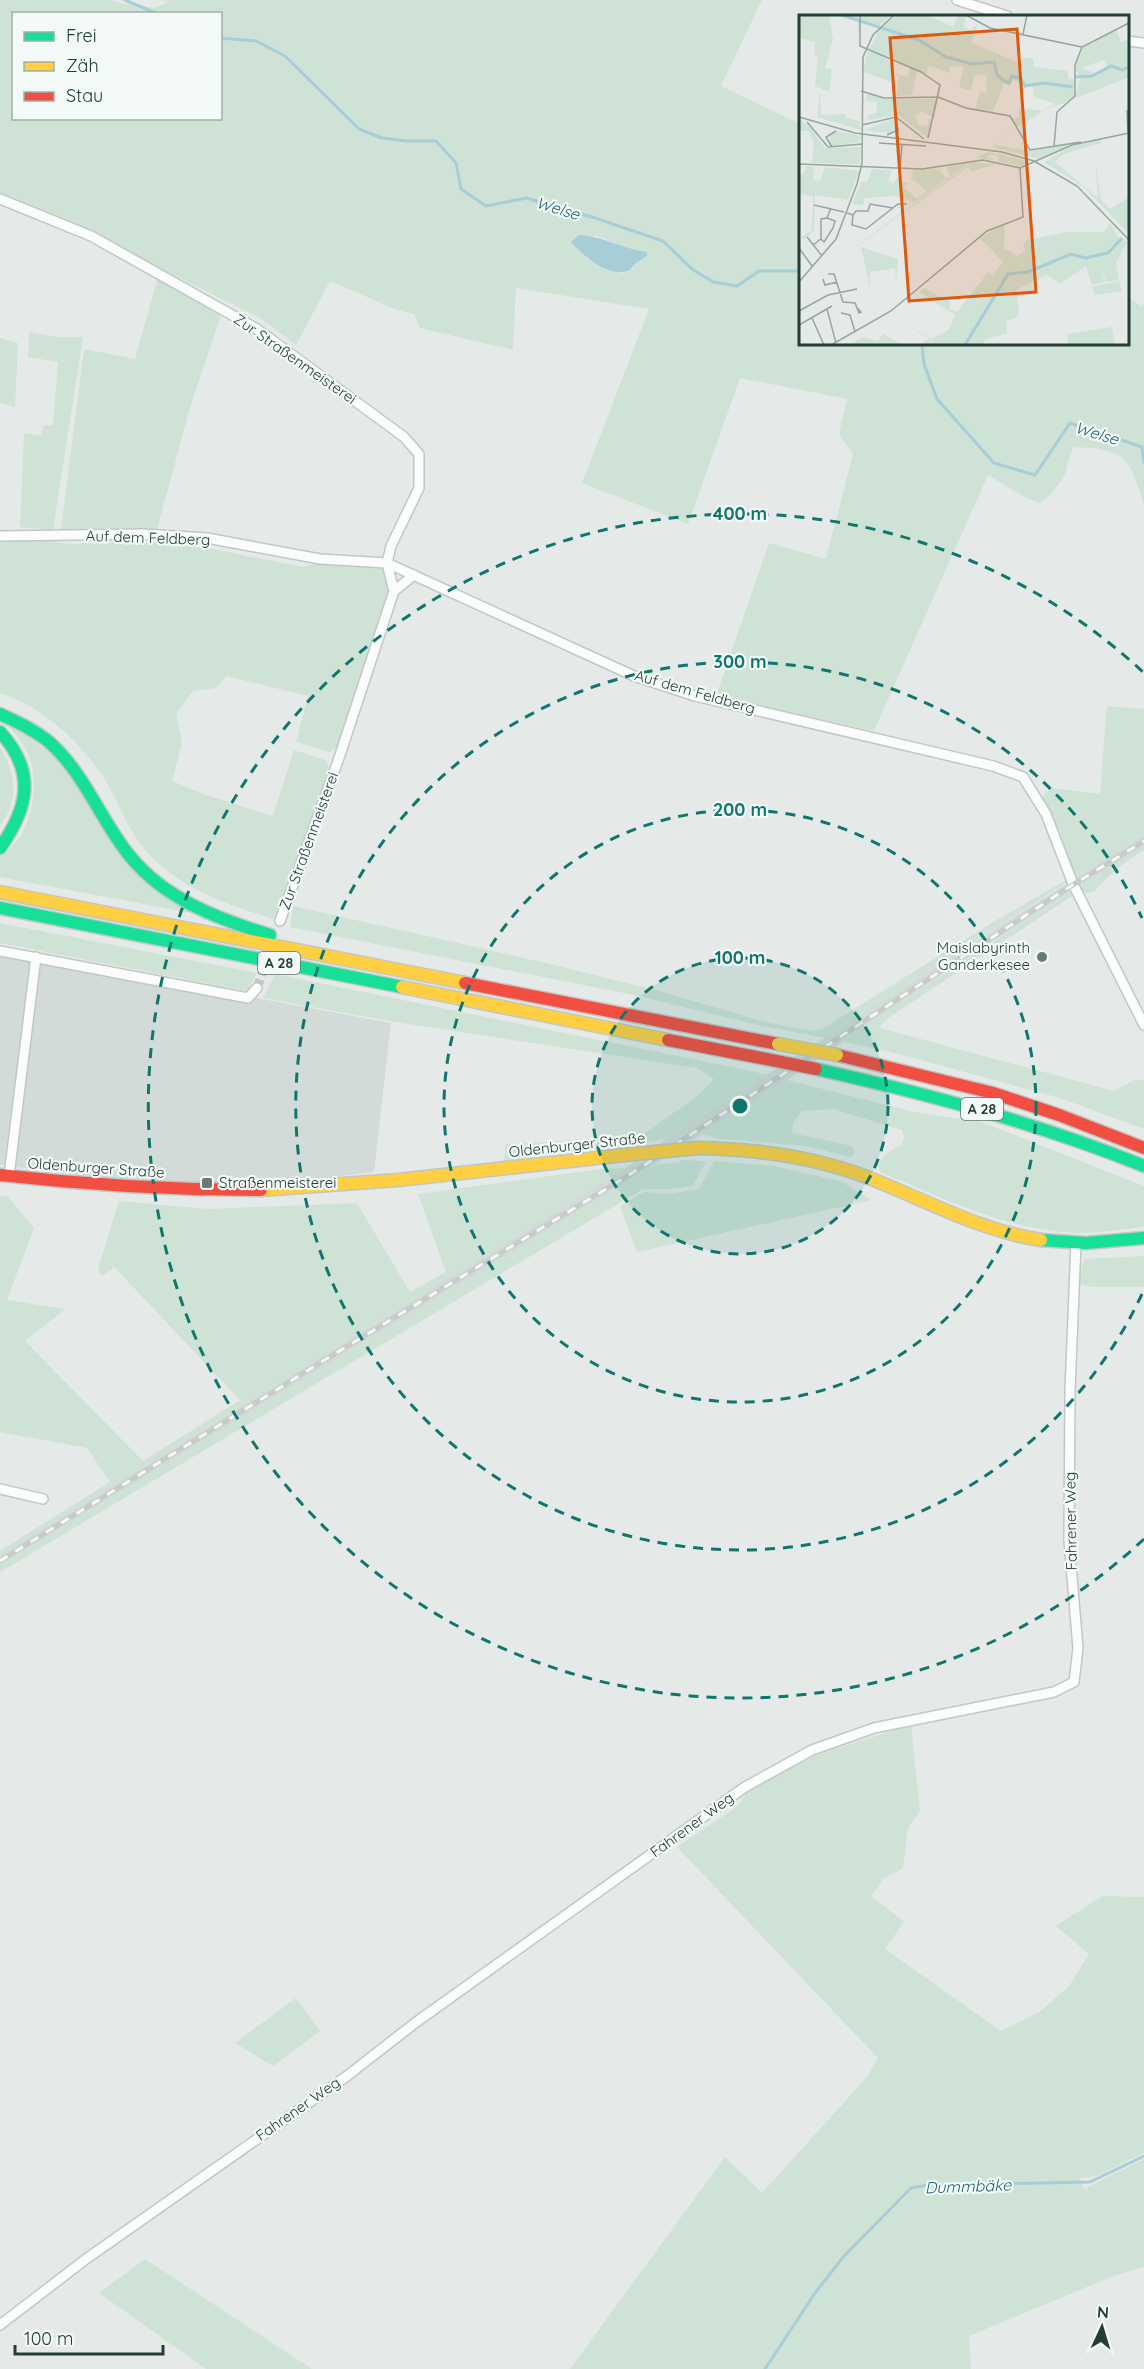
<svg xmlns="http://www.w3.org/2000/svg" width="1144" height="2369" font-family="Quicksand,sans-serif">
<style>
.built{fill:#d3dbd8}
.green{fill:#cee2d5;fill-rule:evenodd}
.water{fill:#a7ced6}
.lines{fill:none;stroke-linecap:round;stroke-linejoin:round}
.stream{stroke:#a7ced6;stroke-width:3}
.street-tunnel{stroke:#bec7c5;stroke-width:9;stroke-dasharray:9 4.5;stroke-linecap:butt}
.street-casing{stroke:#c2c7c5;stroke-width:12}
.fast-casing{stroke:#c0c7c5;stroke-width:15}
.slow-casing{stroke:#c0c7c5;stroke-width:15}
.jam-casing{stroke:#c0c7c5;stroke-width:15}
.street{stroke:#fbfcfc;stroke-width:9}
.fast{stroke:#16e098;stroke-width:12}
.slow{stroke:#ffcf43;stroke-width:12}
.jam{stroke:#f24e42;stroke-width:12}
.rail-casing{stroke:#c7cbca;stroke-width:5}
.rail{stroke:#f3f9f6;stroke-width:3;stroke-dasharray:9;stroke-linecap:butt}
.slow-bridge-casing{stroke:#c0c7c5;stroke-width:15;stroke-linecap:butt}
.jam-bridge-casing{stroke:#c0c7c5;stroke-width:15;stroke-linecap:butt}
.slow-bridge{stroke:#ffcf43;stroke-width:12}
.jam-bridge{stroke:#f24e42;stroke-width:12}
.ring{fill:none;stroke:#0f766e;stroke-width:3;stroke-dasharray:10 8}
.poi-dot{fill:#677a75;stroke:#f3f9f6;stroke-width:2}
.labels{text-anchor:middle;stroke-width:4.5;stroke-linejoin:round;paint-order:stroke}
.shield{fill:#f3f9f6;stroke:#617570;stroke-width:1.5}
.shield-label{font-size:14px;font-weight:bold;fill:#233d37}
.street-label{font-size:15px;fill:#233d37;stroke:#f3f9f6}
.poi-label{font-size:15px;fill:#233d37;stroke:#f3f9f6;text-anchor:end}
.water-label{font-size:16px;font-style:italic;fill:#1f6576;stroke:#f3f9f6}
.inset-river{fill:none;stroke:#a7ced6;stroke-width:3}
.inset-road{fill:none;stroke:#97a5a1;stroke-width:1.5}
.view{fill:#de580e;fill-opacity:0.15;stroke:#de580e;stroke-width:3}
.inset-edge{fill:none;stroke:#233d37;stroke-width:3}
.centre{fill:#0f766e;stroke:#f3f9f6;stroke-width:3}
.ring-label{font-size:18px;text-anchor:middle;font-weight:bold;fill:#0f766e;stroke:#f3f9f6;stroke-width:4.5;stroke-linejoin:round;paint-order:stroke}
</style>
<rect width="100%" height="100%" fill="#e5eae8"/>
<g class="built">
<polygon points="1144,834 1144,847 1108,869 1111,873 1103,878 1100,874 1079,886 947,971 787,1080 613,1191 0,1565 0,1555 626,1168 666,1139"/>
<polygon points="0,947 164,977 262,999 391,1023 374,1172 335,1177 266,1183 145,1183 0,1165"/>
</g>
<g class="green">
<path d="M 0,0 L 112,0 L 120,3 L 155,8 L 169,2 L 162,0 L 762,0 L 721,86 L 800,124 L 800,344 L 1128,344 L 1128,297 L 1142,307 L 1144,303 L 1144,505 C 1130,458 1126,449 1074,447 C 1068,456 1069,464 1065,474 C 1059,486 1051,495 1040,503 L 1026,498 L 988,475 L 874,731 L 716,696 L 769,543 L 826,559 L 853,454 L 839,434 L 847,399 L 740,378 L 688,524 L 582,483 L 649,309 L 516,288 L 513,350 L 420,328 L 414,314 L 397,310 L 330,281 L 296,345 L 260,318 L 69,223 L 0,195 ZM 14,14 L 220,14 L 220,118 L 14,118 ZM 594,235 L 634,250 L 646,252 L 629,272 L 622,273 L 585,257 Z"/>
<polygon points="158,277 222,312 191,404 157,529 61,530 84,349 135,359"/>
<polygon points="29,332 56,337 83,337 53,530 20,527 24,433 41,436 44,425 53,425 58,362 28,357"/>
<polygon points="0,338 18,343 15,407 0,403"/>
<path d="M 0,540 L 49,541 L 69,544 L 165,542 L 207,548 L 303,567 L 320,562 L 340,565 L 382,566 L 388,574 L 390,595 L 338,747 L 329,752 L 296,742 L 308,696 L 226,676 L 216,688 L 193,691 L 176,714 L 182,743 L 172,781 L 206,795 L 273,816 L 294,750 L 325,760 L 330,769 L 277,920 C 228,905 175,888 142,846 C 126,826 118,800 104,778 C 80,742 42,706 0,693 Z"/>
<polygon points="1107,706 1144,709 1144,834 1076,877 1042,797 1052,788 1100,794"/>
<path d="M 5,722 L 67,763 L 98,818 L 197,914 L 0,877 L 0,857 C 7,851 14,845 20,837 C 34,815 38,781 29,756 C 24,744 14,732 5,722 Z"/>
<path d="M 0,747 C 15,772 20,801 0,825 Z"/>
<polygon points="1144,847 1144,850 1119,867 1094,891 1087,893 1083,892 1079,886 1099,874 1103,878 1111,873 1108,869"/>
<polygon points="1066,880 1067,882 825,1038 758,1025 634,995 290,927 293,906 555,965 659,991 765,1022 811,1031 822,1029 995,921"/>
<polygon points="1070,892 1072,896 888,1018 881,1025 880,1028 1114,1091 1136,1079 1144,1081 1144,1129 1060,1098 899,1054 841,1041"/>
<polygon points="0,923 257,973 247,991 0,943"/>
<polygon points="275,974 751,1071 767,1075 666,1139 504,1161 506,1144 641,1136 696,1097 714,1079 697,1068 395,1022 263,998"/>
<path d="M 787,1080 L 914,1112 L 981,1122 L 1144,1186 L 1144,1227 C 1123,1229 1100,1233 1079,1233 C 1008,1231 945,1199 880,1172 L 878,1166 C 884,1154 890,1150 902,1145 L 904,1137 L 902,1130 L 833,1109 L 802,1111 L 793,1123 L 792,1133 L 852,1146 L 855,1153 L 850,1157 L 806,1146 L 720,1139 L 702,1134 Z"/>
<polygon points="681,1160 706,1161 693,1186 668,1189 643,1189 0,1572 0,1565 655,1164 678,1163"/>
<polygon points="714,1161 773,1166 840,1181 871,1200 637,1252 620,1206 644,1192 668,1194 699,1189"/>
<polygon points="626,1168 0,1555 0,1551 110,1482 87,1448 0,1432 0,1196 7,1196 34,1228 7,1300 65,1309 25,1341 143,1461 240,1400 114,1267 102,1276 98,1269 119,1201 208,1209 357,1203 410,1292 446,1272 418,1194 601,1169"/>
<polygon points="1144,1256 1144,1287 1092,1287 1080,1284 1081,1269 1085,1259"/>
<polygon points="911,1725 920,1811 908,1828 903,1868 883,1879 871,1896 904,1922 885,1949 1001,2031 1041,2011 1069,1986 1089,1954 1056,1926 1102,1896 1144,1897 1144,2153 1097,2176 1080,2178 1084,2189 1144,2159 1144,2267 1113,2276 969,2336 971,2369 570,2369 725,2157 762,2193 867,2077 878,2058 677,1847 738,1806 749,1789 819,1754"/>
<polygon points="296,1998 320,2031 273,2066 235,2043"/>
<polygon points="145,2259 312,2369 206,2369 99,2293"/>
</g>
<path class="water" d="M 579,235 C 603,236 623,249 647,252 L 647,256 L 636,263 L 629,271 C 607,277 585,257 571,242 Z"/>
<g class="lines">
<g class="stream">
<polyline points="125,0 158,14"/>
<polyline points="220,38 256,41 285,56 359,129 382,138 406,141 436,141 456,163 461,189 486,206 526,198 595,218 663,241 692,269 713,282 737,286 759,271 800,271"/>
<polyline points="922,344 924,364 937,399 994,463 1035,475 1070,423 1142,447 1144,462"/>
<polyline points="765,2369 815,2293 844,2256 911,2188 929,2185 1090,2182 1144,2156"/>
</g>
<polyline class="street-tunnel" points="257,988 268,957"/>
<g class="street-casing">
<g id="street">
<polyline points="957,0 1007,16"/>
<polyline points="1128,41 1144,43"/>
<polyline points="0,199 91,236 257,329 404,437 419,454 419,488 391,546 387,563 394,591 338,761 280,921"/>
<polyline points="0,536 142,534 207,538 320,559 387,563 634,676 695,696 993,766 1023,777 1046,814 1073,884 1144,1025"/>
<polyline points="394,591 414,575"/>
<polyline points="0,951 248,998 257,988"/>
<polyline points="9,1176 36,957"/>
<polyline points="0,1489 43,1499"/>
<polyline points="0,2325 86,2259 347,2076 415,2023 745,1787 812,1750 874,1728 1054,1692 1074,1682 1078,1648 1069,1541 1070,1391 1076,1243"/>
</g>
</g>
<g class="fast-casing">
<g id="fast">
<path d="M 0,714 C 17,722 33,729 48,741 C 84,772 100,819 129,855 C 164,899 218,919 270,935"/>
<path d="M 0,732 C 36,771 29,807 0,848"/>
<polyline points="0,908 402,987"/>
<path d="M 816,1069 C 928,1094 1037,1123 1144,1166"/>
<polyline points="1041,1240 1086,1243 1144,1238"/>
</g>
</g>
<g class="slow-casing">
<g id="slow">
<polyline points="0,892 465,983"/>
<polyline points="402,987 668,1040"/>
<path d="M 698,1148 C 755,1149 811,1156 864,1176 C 924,1199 977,1230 1041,1240"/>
<polyline points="261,1190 398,1180 624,1155"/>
</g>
</g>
<g class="jam-casing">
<g id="jam">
<polyline points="465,983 778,1044"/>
<polyline points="668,1040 756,1057"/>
<polyline points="837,1055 993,1093 1059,1115 1144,1148"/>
<path d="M 0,1175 C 87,1185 174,1190 261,1190"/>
</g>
</g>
<use href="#street" class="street"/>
<use href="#fast" class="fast"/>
<use href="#slow" class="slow"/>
<use href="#jam" class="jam"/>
<g class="rail-casing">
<polyline id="rail" points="0,1561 323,1361 629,1175 1063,891 1144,841"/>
</g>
<use href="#rail" class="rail"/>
<g class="slow-bridge-casing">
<g id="slow-bridge">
<polyline points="778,1044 837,1055"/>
<polyline points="624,1155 698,1148"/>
</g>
</g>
<g class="jam-bridge-casing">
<polyline id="jam-bridge" points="756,1057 816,1069"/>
</g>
<use href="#slow-bridge" class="slow-bridge"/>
<use href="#jam-bridge" class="jam-bridge"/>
</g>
<circle cx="740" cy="1106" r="148" fill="#0f766e" fill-opacity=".12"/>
<g class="ring">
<circle cx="740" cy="1106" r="148"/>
<circle cx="740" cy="1106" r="296"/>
<path d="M1142 1294A444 444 0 1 1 1142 918"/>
<path d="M1144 1539A592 592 0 1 1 1144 673"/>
</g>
<g class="poi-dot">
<circle cx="1042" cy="957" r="6"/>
<rect x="201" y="1177" width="12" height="12" rx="3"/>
</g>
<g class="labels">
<g class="shield">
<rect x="258" y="952" width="42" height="22" rx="4.5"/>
<rect x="961" y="1098" width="42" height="22" rx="4.5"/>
</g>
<g class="shield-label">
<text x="279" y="968">A 28</text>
<text x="982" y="1114">A 28</text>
</g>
<g class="street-label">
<text transform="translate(295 359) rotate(35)" y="5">Zur Straßenmeisterei</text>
<text transform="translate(148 538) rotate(2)" y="5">Auf dem Feldberg</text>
<text transform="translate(695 692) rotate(16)" y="5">Auf dem Feldberg</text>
<text transform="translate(309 841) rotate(-70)" y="5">Zur Straßenmeisterei</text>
<text transform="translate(577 1145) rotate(-6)" y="5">Oldenburger Straße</text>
<text transform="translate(96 1168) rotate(4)" y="5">Oldenburger Straße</text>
<text transform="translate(1071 1521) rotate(-91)" y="5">Fahrener Weg</text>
<text transform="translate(692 1825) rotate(-36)" y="5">Fahrener Weg</text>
<text transform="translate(298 2109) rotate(-35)" y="5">Fahrener Weg</text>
</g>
<g class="poi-label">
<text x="1030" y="953">Maislabyrinth<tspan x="1030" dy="17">Ganderkesee</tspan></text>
<text x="219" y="1188" text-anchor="start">Straßenmeisterei</text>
</g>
<g class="water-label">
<text transform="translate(558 208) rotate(17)" y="6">Welse</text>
<text transform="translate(1097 433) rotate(17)" y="6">Welse</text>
<text transform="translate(968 2186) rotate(-2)" y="6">Dummbäke</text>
</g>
</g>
<g transform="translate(799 15)">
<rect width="330" height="330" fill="#e5eae8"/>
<path d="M 0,0 L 30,0 L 34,24 L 26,53 L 33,54 L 30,77 L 16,71 L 19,40 L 15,40 L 16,27 L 0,23 ZM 40,0 L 93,0 L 81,10 L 62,6 L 59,20 L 59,3 ZM 97,0 L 127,0 L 154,12 L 159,0 L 167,0 L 165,12 L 172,15 L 179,9 L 172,27 L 220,48 L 222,43 L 234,43 L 235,52 L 268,56 L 270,64 L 275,64 L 277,81 L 281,63 L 276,53 L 284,33 L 317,14 L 322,27 L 330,24 L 330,62 L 244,96 L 218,112 L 213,103 L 220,102 L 220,93 L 244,96 L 257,89 L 235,82 L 234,70 L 224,71 L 214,64 L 211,71 L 205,68 L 194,97 L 176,95 L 181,77 L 187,78 L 188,61 L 176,59 L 172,76 L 160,72 L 165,52 L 151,51 L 151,58 L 130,51 L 127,59 L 70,34 L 81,14 L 97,19 L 84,11 ZM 305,45 L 308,52 L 298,58 L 285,55 L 284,52 ZM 69,35 L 90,45 L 96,68 L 64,57 ZM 111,52 L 118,56 L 113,80 L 97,81 L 100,63 L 97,59 L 109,62 ZM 21,75 L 22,100 L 47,99 L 47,103 L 60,106 L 62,115 L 0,97 L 18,102 ZM 69,78 L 86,84 L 139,84 L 135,103 L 122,96 L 116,101 L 120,110 L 128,111 L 130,104 L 133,105 L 129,123 L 99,100 L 70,105 L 68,101 L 77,98 L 78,87 L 66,86 ZM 0,104 L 10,111 L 26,133 L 62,132 L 61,149 L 13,148 L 15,127 L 9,116 L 0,116 ZM 94,104 L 98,114 L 90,118 L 65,115 ZM 217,114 L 197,130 L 231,136 L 277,127 L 241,144 L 193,132 ZM 36,116 L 62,121 L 59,127 L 32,131 L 30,119 ZM 302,124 L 302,128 L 264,139 L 256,147 L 299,183 L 296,145 L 302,185 L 311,194 L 330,182 L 330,219 L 285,172 L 245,147 L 273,131 ZM 187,137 L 201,139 L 235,148 L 221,151 L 198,146 L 200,141 L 192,140 L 188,142 L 195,145 L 178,143 ZM 173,147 L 197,149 L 172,157 L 169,152 L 0,273 ZM 170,148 L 61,227 L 115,187 L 97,181 L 65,183 L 64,190 L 53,189 L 62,167 L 68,168 L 73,154 L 93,155 L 89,166 L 95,168 L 101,156 L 102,167 L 109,168 L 105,172 L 118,184 L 128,176 L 112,164 L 114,155 L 140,154 L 147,163 L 151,161 L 147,152 ZM 7,151 L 15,152 L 14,165 L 21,166 L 26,152 L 60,156 L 49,185 L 16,180 L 15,216 L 4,225 L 2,222 L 13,215 L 14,182 L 0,179 L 0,158 L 4,160 ZM 206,208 L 205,233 L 218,241 L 226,235 L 224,229 L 228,225 L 269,217 L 305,217 L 311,208 L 321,225 L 324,223 L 328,228 L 317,248 L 320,265 L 307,267 L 301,248 L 306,267 L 293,270 L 287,251 L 261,269 L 248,260 L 217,275 L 220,296 L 217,303 L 207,306 L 208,318 L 187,324 L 183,330 L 166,330 L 180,305 L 165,330 L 120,330 L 130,324 L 104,306 L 132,324 L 150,315 L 156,300 L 120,277 L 125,273 L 151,287 L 151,294 L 158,297 L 189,257 L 193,260 L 204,247 L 181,223 ZM 62,232 L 99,244 L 97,268 L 96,253 L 71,257 L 71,272 ZM 320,266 L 323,276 L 296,280 L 293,272 ZM 313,312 L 316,330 L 269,330 L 268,319 ZM 84,319 L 103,330 L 50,330 L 64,322 L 79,326 Z" fill="#cee2d5" fill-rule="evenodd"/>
<path class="inset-river" d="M 43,0 L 120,25 L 147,42 L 173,49 L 195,47 L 198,60 L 205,66 L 210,68 L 213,61 L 222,64 L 226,71 L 245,68 L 274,72M 276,62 L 293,61 L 312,51 L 323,55 L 330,52M 166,330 L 209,259 L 229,257 L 272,239 L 286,243 L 309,238 L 323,223"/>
<path class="inset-road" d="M 61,0 L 61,31 L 122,57 L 141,70 L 129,123M 167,0 L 191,13 L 283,32M 224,19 L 228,0M 62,76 L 85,83 L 139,82 L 167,93 L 211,101 L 231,135 L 282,127M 328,95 L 329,117M 0,102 L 56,118 L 203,137 L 235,146 L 278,171 L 330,225M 8,107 L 29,132 L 63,129M 63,110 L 97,102 L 125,124M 88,120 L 99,115 L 96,103M 80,128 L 127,131M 255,131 L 258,97 L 276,81 L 276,50 L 283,32 L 330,8M 33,132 L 27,122 L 37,116M 0,149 L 123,154 L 184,145 L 221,153 L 273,130 L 330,118M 101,153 L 103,129M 15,190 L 45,197M 48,198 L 54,200 L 53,210 L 67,214 L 99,189 L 108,189M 54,200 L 57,196 L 69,196 L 71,189 L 94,193M 8,222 L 23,241M 22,223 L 22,204 L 28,203M 14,230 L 22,224 L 25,227 L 34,213 L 36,206 L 28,203 L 32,193M 0,233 L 13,251M 29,259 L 35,259 L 44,287 L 56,288 L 60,298 L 62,297 L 58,293M 24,264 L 26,270 L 38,267M 0,267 L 37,224 L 58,169 L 63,148 L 64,42 L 74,20 L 95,0M 28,294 L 37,328M 0,296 L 29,280 L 58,274M 47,299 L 42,298 L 51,300 L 56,317M 13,303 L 25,330M 0,310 L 33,291M 32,330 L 92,296 L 188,216 L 224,202 L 221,153"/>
<path class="view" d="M 218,14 L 237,277 L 110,286 L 91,23 Z"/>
<rect width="330" height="330" class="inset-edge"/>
</g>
<circle cx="740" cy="1106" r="9" class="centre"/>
<g class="ring-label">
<text x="740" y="520">400 m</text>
<text x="740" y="668">300 m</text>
<text x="740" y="816">200 m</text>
<text x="740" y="964">100 m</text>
</g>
<rect x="12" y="12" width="210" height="108" fill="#f3f9f6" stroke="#a0aeaa" stroke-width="1.5"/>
<rect x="24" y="32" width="30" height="9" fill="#16e098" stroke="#a0aeaa" stroke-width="1.5"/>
<text x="66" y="42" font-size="18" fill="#233d37">Frei</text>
<rect x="24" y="62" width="30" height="9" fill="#ffcf43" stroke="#a0aeaa" stroke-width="1.5"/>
<text x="66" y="72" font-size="18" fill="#233d37">Zäh</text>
<rect x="24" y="92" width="30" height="9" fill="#f24e42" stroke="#a0aeaa" stroke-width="1.5"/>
<text x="66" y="102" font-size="18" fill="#233d37">Stau</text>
<g transform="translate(1102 2327) rotate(4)" stroke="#f3f9f6" stroke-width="4.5" paint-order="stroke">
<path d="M0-4.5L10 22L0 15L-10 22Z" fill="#233d37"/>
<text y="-9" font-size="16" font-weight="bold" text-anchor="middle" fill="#233d37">N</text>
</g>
<path d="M15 2345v9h148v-9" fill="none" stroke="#233d37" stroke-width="3"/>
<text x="24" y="2345" font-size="18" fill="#233d37" stroke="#f3f9f6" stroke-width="4.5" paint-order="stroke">100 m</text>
</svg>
